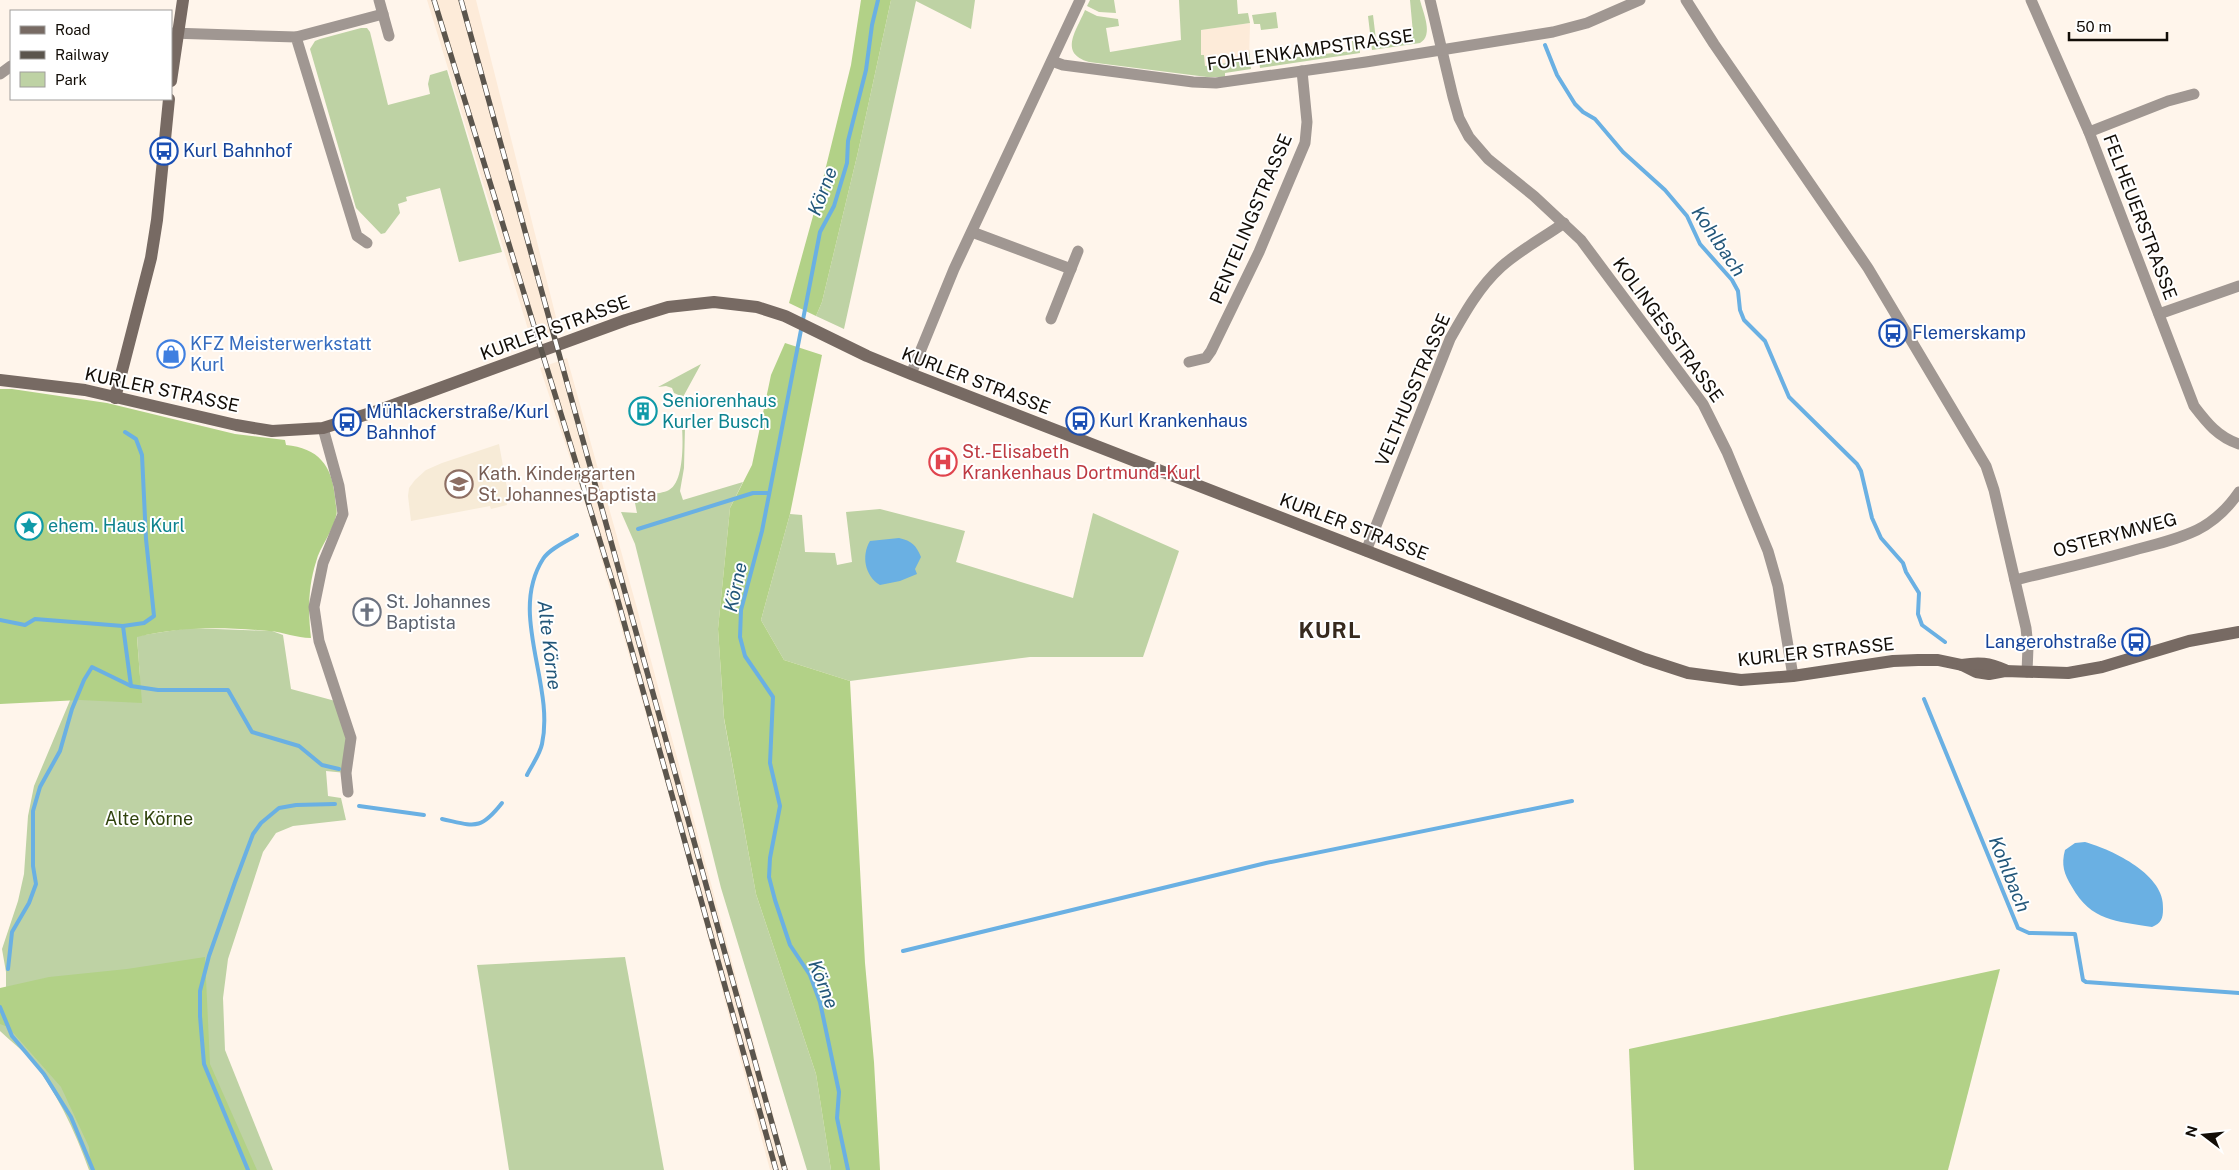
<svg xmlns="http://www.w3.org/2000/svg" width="2239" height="1170" font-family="'Public Sans',sans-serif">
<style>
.built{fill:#fdebd9}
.education{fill:#f7ebd7}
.green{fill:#bed2a4}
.forest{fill:#b2d187}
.water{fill:#6ab0e3}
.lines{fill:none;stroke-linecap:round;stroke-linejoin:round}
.stream{stroke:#6ab0e3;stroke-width:4}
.street{stroke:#a09792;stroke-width:11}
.secondary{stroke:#776a63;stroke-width:12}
.rail-casing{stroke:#5b554d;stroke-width:5.5}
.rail{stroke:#fff;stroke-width:4;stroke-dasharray:11;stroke-linecap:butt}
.labels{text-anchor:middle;stroke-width:4;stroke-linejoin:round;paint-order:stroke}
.street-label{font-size:18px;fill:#120d07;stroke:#fff}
.transit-label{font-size:18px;fill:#164399;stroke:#fff;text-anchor:start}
.shop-label{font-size:18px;fill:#366cbe;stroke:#fff;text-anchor:start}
.culture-label{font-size:18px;fill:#0d838f;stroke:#fff;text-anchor:start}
.health-label{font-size:18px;fill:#be3a42;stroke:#fff;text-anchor:start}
.education-label{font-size:18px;fill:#785e54;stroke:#fff;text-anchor:start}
.worship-label{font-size:18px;fill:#5b616d;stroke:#fff;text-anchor:start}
.park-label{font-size:18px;fill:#30430d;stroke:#fff}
.water-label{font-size:19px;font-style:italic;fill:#23577a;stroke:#fff}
.district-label{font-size:22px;font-weight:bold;letter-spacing:1px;fill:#372a1e;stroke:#fff}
</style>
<rect width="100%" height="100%" fill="#fff5eb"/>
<g class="built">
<polygon points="427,0 476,0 559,329 531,339"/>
<polygon points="1250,23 1249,60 1205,66 1204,55 1201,55 1200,30"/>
<polygon points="567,358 635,601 788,1170 770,1170 682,840 587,509 540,368"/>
</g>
<polygon class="education" points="499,444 509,499 506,500 507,505 491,509 490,506 411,521 408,496 409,488 415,480 426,470 442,463"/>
<g class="green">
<polygon points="891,0 975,0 971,29 916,1 844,329 816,316 822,302 858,152"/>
<polygon points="1090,0 1114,0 1116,13 1099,12 1087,6"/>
<path d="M 1179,0 L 1237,0 L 1238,14 L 1248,13 L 1250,23 L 1201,30 L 1201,55 L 1204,55 L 1205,66 L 1249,60 L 1249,49 L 1251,69 L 1225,73 L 1225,77 L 1207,77 L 1089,62 C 1058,53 1077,30 1085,10 L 1097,16 L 1118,19 L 1119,26 L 1106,28 L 1110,52 L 1181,40 Z"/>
<path d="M 1410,0 L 1420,0 C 1423,13 1434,35 1420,43 L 1372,50 L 1368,16 L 1373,15 L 1376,40 L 1413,33 Z"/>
<polygon points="1276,12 1278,28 1261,30 1260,24 1254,24 1252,15"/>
<polygon points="361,28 367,28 370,32 388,105 430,94 428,84 430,75 447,70 502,252 459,262 440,188 406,197 407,201 398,204 400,213 385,233 381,234 356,208 310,49 315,41 320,39"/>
<polygon points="1359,40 1360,53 1260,68 1258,53 1263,52 1264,61 1308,56 1308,46 1312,46 1314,55 1353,51 1352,41"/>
<polygon points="701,364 683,397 674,393 672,388 666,386 658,387"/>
<path d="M 682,427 L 685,427 L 684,468 L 680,491 L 683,500 L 743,482 L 730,508 L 718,629 L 724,719 L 756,894 L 816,1074 L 831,1170 L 807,1170 L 721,888 L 635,544 L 621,512 L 637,513 L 635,503 L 651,498 L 650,495 C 656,493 664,493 669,490 C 684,482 683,442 682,427 Z"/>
<polygon points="880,509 965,531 956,562 1073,598 1093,513 1179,551 1143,657 1030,657 850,681 784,660 761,620 790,514 802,515 805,552 835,553 837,565 852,562 846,512"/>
<path d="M 189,628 L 272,631 L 283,635 L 291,689 L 339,702 L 351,738 L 346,773 L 326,771 L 328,796 L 341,798 L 346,820 L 293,826 L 276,833 L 263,852 L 228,959 L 223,998 L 225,1050 L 273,1170 L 89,1170 C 75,1131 56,1090 29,1057 C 20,1048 9,1040 0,1031 L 0,1003 L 6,991 L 6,972 L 2,949 L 18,901 L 24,874 L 28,816 L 34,786 L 71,698 L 140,678 L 137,636 Z"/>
<polygon points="625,957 664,1170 509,1170 477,965"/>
</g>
<g class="forest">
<polygon points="861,0 891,0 858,152 822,302 816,316 789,303 821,187 851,65"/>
<polygon points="785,343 822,355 790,514 761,620 784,660 850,681 865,963 874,1062 880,1170 831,1170 816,1074 756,894 724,718 718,629 730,508 752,465 771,375"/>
<path d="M 0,389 L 12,389 L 107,403 L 235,434 L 285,440 L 286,445 C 318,448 332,465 335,497 C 335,503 338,511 336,516 C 333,532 320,546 316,562 C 308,587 308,612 311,638 C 296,638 284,632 269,631 C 225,627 181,626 137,637 L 142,703 L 80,700 L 0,704 Z"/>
<polygon points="205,957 210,1064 257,1170 91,1170 89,1147 61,1087 8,1027 0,1024 0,988 49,977 127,969"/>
<polygon points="2000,969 1948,1170 1634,1170 1629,1049"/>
</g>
<g class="water">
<path d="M 899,538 C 912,541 916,545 921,557 L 915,569 L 917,574 L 900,581 L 880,585 C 865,576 861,556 870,541 Z"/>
<path d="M 2085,842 C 2113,850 2166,875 2163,909 C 2163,919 2161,923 2152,927 C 2116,921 2091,921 2072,887 C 2064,874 2061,865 2065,850 L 2075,843 Z"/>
</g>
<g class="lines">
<g class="stream">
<polyline points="1545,45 1557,75 1575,104 1583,112 1595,119 1623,152 1665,190 1687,216 1700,244 1732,280 1738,291 1740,310 1744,320 1765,341 1789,397 1857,464 1861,471 1872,518 1881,538 1903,563 1906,572 1919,593 1918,614 1922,625 1945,642"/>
<polyline points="638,529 753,493 769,493"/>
<polyline points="0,620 25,625 35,619 123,626 144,623 154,616 146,539 142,455 136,439 125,432"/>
<polyline points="123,626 131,686"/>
<polyline points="1924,699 2018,928 2029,933 2075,934 2083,980 2086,982 2239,993"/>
<path d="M 527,775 C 532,765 540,754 542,744 C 555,684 508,614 543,559 C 549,549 567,541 577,535"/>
<polyline points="359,806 424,815"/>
<path d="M 442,819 C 475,826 480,831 502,803"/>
<polyline points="903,951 1266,863 1572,801"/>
<polyline points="8,969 12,932 29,903 36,884 33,866 33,811 40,787 60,751 72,709 84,680 92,667 131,686 158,690 228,690 252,732 299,746 322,765 339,769"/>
<polyline points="0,1007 12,1036 44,1074 71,1117 93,1170"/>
<polyline points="248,1170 204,1064 200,1016 200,991 209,956 235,882 253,834 261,823 279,808 296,805 335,804"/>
<polyline points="848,1170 837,1118 839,1092 820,1002 810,975 790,945 775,900 769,877 770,858 780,806 770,763 773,697 745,656 740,637 741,610 762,531 820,232 834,206 847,163 848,141 866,70 872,25 878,0"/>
</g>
<g class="street">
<polyline points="379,0 389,36"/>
<polyline points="1430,0 1453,97 1459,118 1469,137 1488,159 1534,196 1581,240 1703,404 1727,452 1768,551 1778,586 1793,676"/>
<polyline points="1686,0 1714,44 1868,268 1986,466 1994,490 2026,628 2028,647 2027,672"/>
<path d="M 2031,0 L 2089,132 L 2194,406 C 2207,423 2218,437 2239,444"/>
<polyline points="171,33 296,37 357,236 367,243"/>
<polyline points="296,37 383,14"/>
<polyline points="1052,61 1063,65 1193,82 1216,83 1366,62 1553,32 1587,23 1640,0"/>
<polyline points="0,74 11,66"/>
<polyline points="2089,132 2168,101 2194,94"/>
<polyline points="972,232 1071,269"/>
<polyline points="2159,314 2239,286"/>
<polyline points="1051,319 1078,251"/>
<polyline points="1189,362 1206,358 1211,351 1259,252 1305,143 1307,122 1302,71"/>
<polyline points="911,374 954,269 1080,0"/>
<polyline points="323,428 339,486 343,514 323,563 314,607 319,641 351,738 346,773 348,792"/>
<path d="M 1366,551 L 1450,339 C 1464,314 1479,287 1501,267 C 1520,250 1543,238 1564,223"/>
<path d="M 2015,580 C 2056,570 2097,561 2138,549 C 2158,544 2178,539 2197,530 C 2215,521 2228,508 2239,492"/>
</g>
<g class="secondary">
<polyline points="171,81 183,0"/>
<polyline points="0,380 85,390 236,425 272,431 323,428 377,411 626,320 668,307 714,302 757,307 785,316 867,356 911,374 1645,659 1688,673 1741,680 1793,676 1893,661 1918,660 1938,660 1962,665 1976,672 1989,674 2005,671 2068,673 2102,667 2189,641 2239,632"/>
<polyline points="115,398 151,258 157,220 169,99"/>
<path d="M 1962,665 C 1979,662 1989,663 2005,670"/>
</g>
<g class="rail-casing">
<g id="rail">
<polyline points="434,0 615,590 776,1170"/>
<polyline points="461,0 785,1170"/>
</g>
</g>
<use href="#rail" class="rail"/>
</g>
<defs>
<g id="bus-ring" transform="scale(1.4375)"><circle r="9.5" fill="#fff" stroke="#1a4fb4" stroke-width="1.5"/><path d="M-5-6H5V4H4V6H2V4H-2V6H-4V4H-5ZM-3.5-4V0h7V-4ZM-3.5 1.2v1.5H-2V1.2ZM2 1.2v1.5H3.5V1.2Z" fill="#1a4fb4"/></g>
<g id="shop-ring" transform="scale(1.4375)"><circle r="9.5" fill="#fff" stroke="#3f7fe0" stroke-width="1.5"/><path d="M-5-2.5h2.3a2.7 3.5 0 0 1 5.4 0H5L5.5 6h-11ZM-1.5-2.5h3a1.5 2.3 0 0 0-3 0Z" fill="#3f7fe0"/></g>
<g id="building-ring" transform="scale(1.4375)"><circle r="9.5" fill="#fff" stroke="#0f9aa8" stroke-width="1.5"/><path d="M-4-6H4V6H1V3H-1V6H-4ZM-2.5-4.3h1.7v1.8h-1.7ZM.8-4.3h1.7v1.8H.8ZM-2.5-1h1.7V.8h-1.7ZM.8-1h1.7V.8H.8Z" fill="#0f9aa8"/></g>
<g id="hospital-ring" transform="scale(1.4375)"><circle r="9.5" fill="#fff" stroke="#e0444e" stroke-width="1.5"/><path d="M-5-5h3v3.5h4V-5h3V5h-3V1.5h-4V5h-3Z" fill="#e0444e"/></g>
<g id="school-ring" transform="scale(1.4375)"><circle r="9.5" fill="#fff" stroke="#8d6e63" stroke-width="1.5"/><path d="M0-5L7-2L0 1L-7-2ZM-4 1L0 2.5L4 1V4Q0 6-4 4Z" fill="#8d6e63"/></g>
<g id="sight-ring" transform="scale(1.4375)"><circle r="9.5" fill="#fff" stroke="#0f9aa8" stroke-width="1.5"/><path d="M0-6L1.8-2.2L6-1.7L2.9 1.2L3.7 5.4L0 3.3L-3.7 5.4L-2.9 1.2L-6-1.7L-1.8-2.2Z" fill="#0f9aa8"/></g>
<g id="church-ring" transform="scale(1.4375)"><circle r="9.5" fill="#fff" stroke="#6b7280" stroke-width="1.5"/><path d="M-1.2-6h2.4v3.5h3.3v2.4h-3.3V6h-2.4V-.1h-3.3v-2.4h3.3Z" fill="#6b7280"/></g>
</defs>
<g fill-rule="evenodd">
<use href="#bus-ring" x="164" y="151"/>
<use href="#bus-ring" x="1893" y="333"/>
<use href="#shop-ring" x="171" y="354"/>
<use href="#building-ring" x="643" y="411"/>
<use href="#bus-ring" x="1080" y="421"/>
<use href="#bus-ring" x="347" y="422"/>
<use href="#hospital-ring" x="943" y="462"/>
<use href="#school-ring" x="459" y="484"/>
<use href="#sight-ring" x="29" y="526"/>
<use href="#church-ring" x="367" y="612"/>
<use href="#bus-ring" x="2136" y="642"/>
</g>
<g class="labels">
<g class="street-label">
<text transform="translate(1310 50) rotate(-8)" y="6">FOHLENKAMPSTRASSE</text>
<text transform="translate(2140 217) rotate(69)" y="6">FELHEUERSTRASSE</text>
<text transform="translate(1251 219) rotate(-67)" y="6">PENTELINGSTRASSE</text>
<text transform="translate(555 328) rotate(-20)" y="6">KURLER STRASSE</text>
<text transform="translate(1668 330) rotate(54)" y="6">KOLINGESSTRASSE</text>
<text transform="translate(976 381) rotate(21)" y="6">KURLER STRASSE</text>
<text transform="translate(162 390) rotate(12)" y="6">KURLER STRASSE</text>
<text transform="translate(1413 390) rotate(-67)" y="6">VELTHUSSTRASSE</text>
<text transform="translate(1354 527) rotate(21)" y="6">KURLER STRASSE</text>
<text transform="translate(2115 535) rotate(-15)" y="6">OSTERYMWEG</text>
<text transform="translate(1816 652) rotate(-6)" y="6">KURLER STRASSE</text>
</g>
<g class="transit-label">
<text x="183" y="157">Kurl Bahnhof</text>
<text x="1912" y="339">Flemerskamp</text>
<text x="366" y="418">Mühlackerstraße/Kurl<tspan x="366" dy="21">Bahnhof</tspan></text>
<text x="1099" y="427">Kurl Krankenhaus</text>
<text x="2117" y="648" text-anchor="end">Langerohstraße</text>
</g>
<g class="shop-label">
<text x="190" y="350">KFZ Meisterwerkstatt<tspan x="190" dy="21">Kurl</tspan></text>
</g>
<g class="culture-label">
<text x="662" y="407">Seniorenhaus<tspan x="662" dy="21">Kurler Busch</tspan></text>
<text x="48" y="532">ehem. Haus Kurl</text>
</g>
<g class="health-label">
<text x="962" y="458">St.-Elisabeth<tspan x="962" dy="21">Krankenhaus Dortmund-Kurl</tspan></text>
</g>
<g class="education-label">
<text x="478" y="480">Kath. Kindergarten<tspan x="478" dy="21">St. Johannes Baptista</tspan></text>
</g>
<g class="worship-label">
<text x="386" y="608">St. Johannes<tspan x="386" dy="21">Baptista</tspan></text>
</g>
<g class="park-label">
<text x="149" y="825">Alte Körne</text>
</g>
<g class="water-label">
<text transform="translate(822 191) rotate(-69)" y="7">Körne</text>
<text transform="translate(1719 241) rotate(56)" y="7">Kohlbach</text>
<text transform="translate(735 587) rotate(-78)" y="7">Körne</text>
<text transform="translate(550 645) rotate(83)" y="7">Alte Körne</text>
<text transform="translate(2010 874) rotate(68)" y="7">Kohlbach</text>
<text transform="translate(824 984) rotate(68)" y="7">Körne</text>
</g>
<g class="district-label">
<text x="1330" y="638">KURL</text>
</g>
</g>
<rect x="10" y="10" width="162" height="90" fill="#ffffff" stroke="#a09e9c"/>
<rect x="20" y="26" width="25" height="8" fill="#776a63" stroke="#a09e9c"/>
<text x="55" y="35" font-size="15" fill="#120d07">Road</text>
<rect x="20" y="51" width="25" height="8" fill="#5b554d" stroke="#a09e9c"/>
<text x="55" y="60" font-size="15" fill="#120d07">Railway</text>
<rect x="20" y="72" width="25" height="15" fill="#bed2a4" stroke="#a09e9c"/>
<text x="55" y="85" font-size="15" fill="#120d07">Park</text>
<g transform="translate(2204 1135) rotate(286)" stroke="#ffffff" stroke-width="4" paint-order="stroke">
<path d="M0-4L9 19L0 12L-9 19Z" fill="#120d07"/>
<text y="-8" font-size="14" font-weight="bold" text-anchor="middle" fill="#120d07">N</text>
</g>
<path d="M2069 32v8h98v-8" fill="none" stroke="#120d07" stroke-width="2.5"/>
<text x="2076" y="32" font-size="15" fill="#120d07" stroke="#ffffff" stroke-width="4" paint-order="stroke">50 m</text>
</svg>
